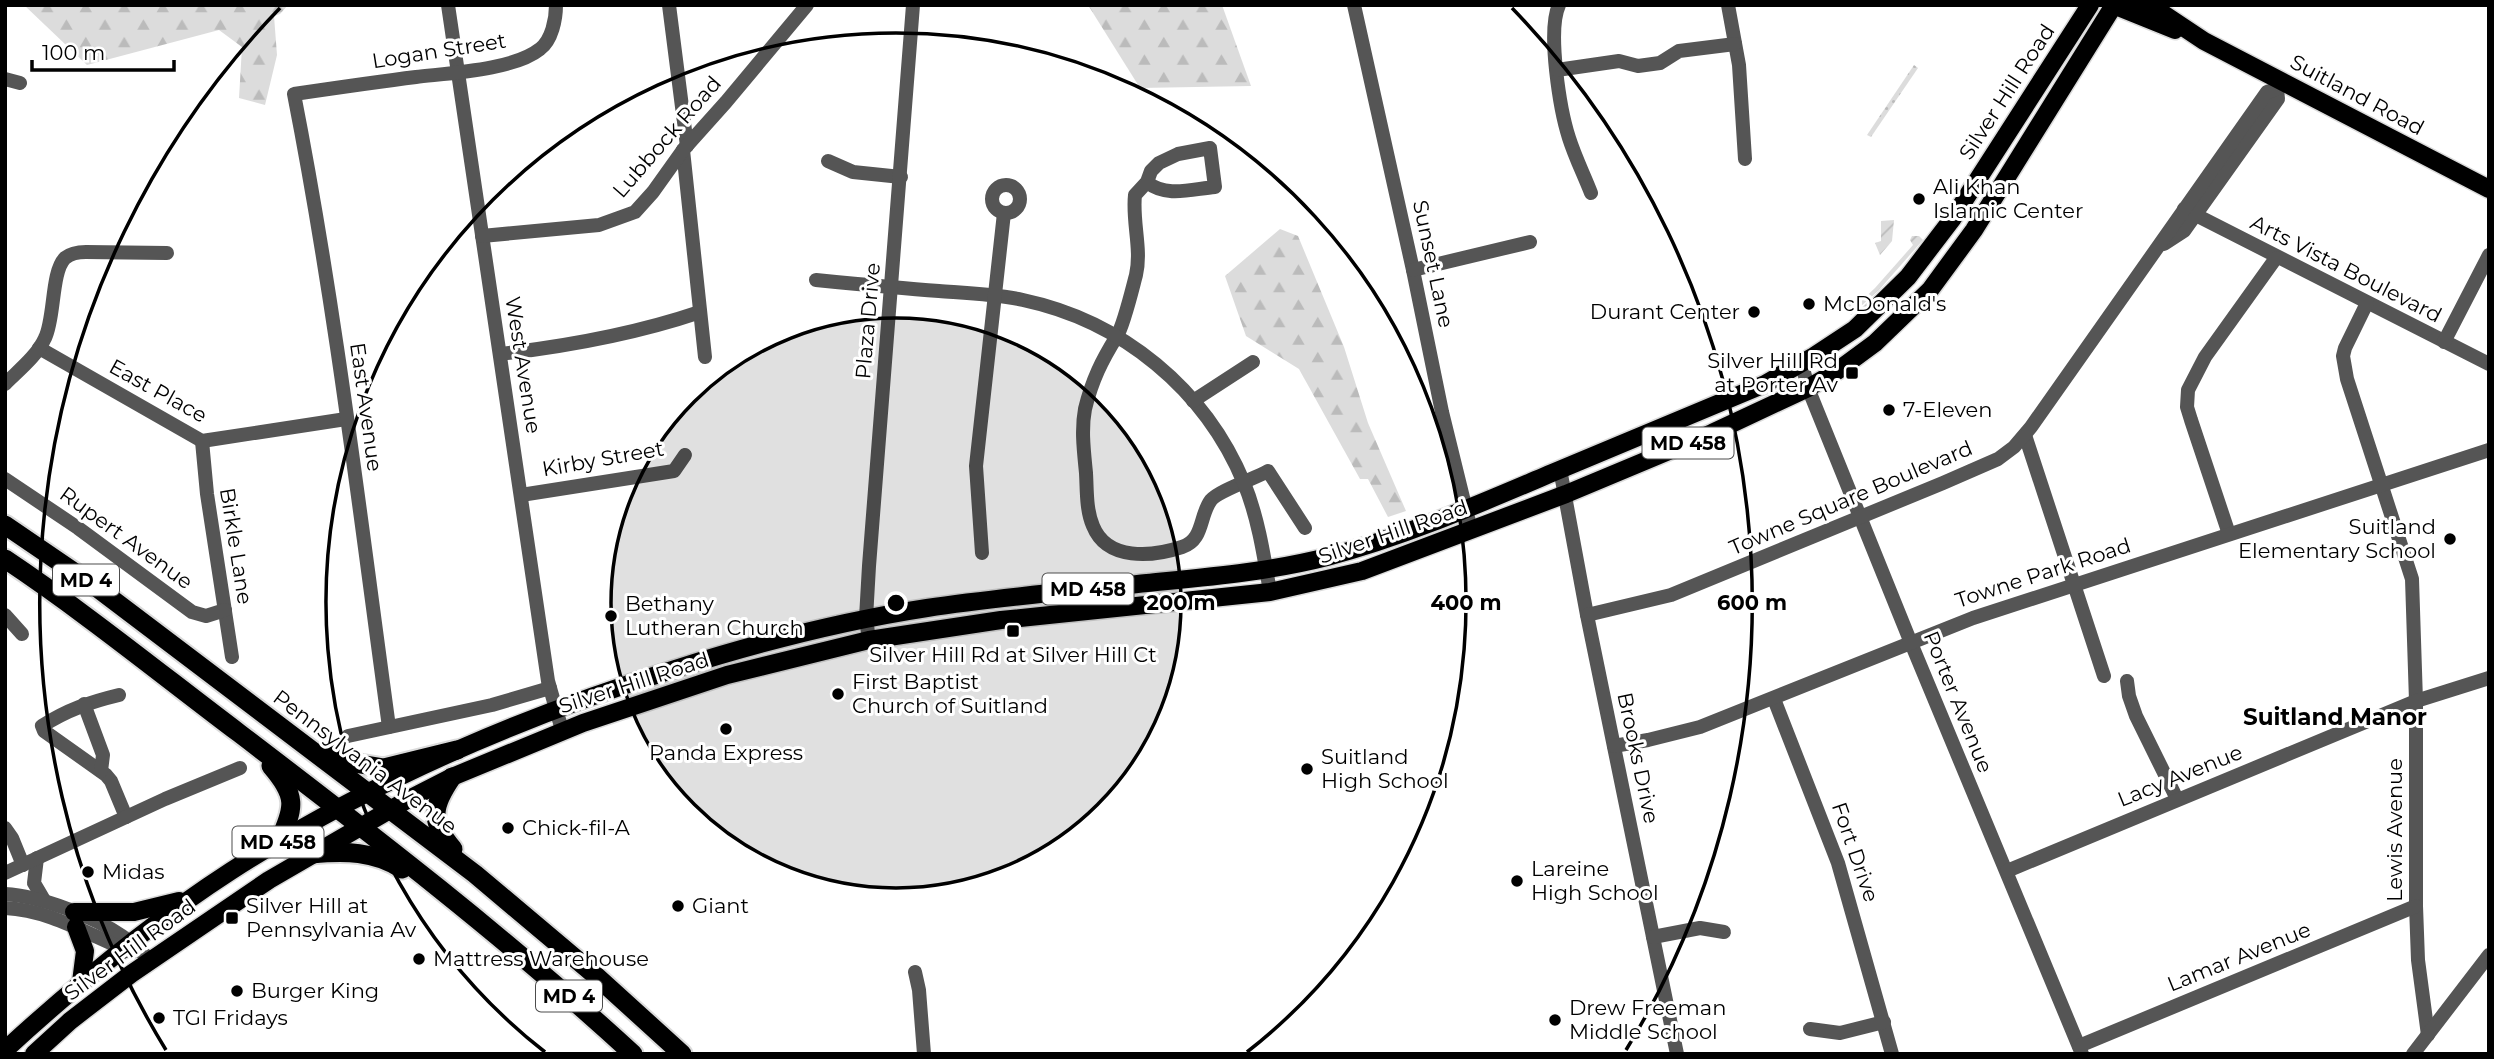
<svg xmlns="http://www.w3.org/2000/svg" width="2494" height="1059" font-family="Montserrat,sans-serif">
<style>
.grass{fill:url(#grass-dots)}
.forest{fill:url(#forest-firs)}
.garden{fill:url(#garden-furrows)}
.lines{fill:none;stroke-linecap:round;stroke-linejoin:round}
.major-casing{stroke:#dbdbdb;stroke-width:21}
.highway-casing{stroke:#dbdbdb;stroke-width:23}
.minor{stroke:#555;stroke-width:14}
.major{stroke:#000;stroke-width:18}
.highway{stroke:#000;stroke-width:19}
.ring{fill:none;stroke:#000;stroke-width:3.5}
.poi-dot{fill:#000;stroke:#fff;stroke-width:2.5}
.labels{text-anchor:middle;stroke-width:6;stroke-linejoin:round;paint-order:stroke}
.shield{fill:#fff;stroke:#4c4c4c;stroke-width:2}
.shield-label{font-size:19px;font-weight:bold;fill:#000}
.street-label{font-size:21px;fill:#000;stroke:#fff}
.poi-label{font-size:21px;fill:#000;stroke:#fff;text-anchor:start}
.neighbourhood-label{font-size:23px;font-weight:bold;fill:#000;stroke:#fff}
.centre{fill:#000;stroke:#fff;stroke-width:3.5}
.ring-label{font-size:21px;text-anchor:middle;font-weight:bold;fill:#000;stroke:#fff;stroke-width:6;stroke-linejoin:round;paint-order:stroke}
</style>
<defs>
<pattern id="grass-dots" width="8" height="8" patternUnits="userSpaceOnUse" patternTransform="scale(1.75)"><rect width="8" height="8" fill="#dcdcdc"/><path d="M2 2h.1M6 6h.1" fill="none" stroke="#bbb" stroke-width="1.8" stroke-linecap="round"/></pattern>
<pattern id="forest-firs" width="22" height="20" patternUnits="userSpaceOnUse" patternTransform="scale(1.75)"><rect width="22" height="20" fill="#dcdcdc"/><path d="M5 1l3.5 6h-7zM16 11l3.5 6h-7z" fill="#bbb"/></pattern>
<pattern id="garden-furrows" width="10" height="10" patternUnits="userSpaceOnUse" patternTransform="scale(1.75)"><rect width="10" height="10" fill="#dcdcdc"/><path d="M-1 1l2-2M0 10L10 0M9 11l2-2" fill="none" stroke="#bbb"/></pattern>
</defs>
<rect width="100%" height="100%" fill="#fff"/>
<polygon class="grass" points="1914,65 1918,68 1871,137 1867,135"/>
<g class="forest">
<polygon points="24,5 288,5 280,14 274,16 277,55 265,105 239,98 242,47 219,30 87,65"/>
<polygon points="1088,5 1222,5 1251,86 1140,88"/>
<polygon points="1280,229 1298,236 1344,347 1368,423 1406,511 1388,517 1368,479 1360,479 1299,369 1246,336 1225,276"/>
</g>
<g class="garden">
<polygon points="1894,220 1892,241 1880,255 1875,243 1881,241 1881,221"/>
<polygon points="1912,236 1919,236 1923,240 1879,290 1851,315 1845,305 1850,303 1855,307 1875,288 1913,245 1910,240"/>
</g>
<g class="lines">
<g class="major-casing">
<g id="major">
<polyline points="2113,5 2175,30"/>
<polyline points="2150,5 2204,41 2489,189"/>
<polyline points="74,912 134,912 179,901"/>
<polyline points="76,927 85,951 81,982"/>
<path d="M 5,1050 C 76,985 149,924 231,871 C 368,783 520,717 675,669 C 757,643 842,621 927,608 C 1000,597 1073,591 1147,583 C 1207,577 1268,572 1327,557 C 1404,537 1479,504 1552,473 C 1623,443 1694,414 1765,384 L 1814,356 L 1855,329 L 1908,277 L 1953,218 L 2090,5"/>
<polyline points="34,1054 70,1021 131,974 269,880 407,800 452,777 583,723 727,675 869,640 1001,620 1270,592 1362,571 1566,494 1712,433 1808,388 1837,371 1875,343 1930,290 1974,230 2114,5"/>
</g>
</g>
<g class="highway-casing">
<g id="highway">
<polyline points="5,525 96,587 475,874 595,975 682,1054"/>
<path d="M 5,559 C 86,613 162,675 239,733 C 374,836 508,939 633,1054"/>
<polyline points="327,751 354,763 384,768 457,750"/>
<path d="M 271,766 C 297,796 295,807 279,841"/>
<path d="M 452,777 C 432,806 429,821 453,849"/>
<path d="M 312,854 C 345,851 374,851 402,869"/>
</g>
</g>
<g class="minor">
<polyline points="448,5 548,681 562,730"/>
<polyline points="669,5 687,146"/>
<polyline points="1354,5 1413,270 1442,412 1471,530"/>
<path d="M 1559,5 C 1547,31 1560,110 1569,138 C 1575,157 1584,175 1591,193"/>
<polyline points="1728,5 1739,65 1745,159"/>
<polyline points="1557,70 1619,61 1638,66 1660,63 1679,51 1735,44"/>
<polyline points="5,79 20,83"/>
<polyline points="683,150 705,357"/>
<polyline points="828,161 853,172 901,177"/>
<path d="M 1147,182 C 1166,198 1192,189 1215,187 L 1210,148 L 1178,154 L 1159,163 L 1151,171 L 1147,182 L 1135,195 C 1132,222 1142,249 1136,275 C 1132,290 1124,324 1117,336 C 1102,360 1092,380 1085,409 C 1081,430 1084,452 1086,473 C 1087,490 1086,510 1093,526 C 1107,561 1152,557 1182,547 C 1204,540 1199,516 1211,500 C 1218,491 1256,478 1268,471 L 1305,528"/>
<circle cx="1006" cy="199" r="14"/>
<polyline points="2184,209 2489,364"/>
<polyline points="482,236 599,225 635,212 653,192 683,150 726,102 807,5"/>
<polyline points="2164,244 2184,231 2278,99 2277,89"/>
<polyline points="1413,270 1530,242"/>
<path d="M 816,280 C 857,284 898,288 939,291 C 967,293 996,294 1023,300 C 1122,321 1205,389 1244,483 C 1258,517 1264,556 1270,592"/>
<polyline points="2367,303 2345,348 2343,356 2347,379 2412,579 2416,701 2416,906 2418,960 2428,1035"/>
<polyline points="2444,342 2489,255"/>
<polyline points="39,348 202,441 346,419"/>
<path d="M 500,354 C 569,346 635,334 700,312"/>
<polyline points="1802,364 1808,388 1911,643 2082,1054"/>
<path d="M 5,384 C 19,370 37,356 45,338 C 55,318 51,272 65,258 C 71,253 79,252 86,252 L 167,253"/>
<polyline points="1193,401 1253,362"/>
<polyline points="2025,435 2104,676"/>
<polyline points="202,441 207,494 232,657"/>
<polyline points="1560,469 1587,615 1677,1054"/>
<polyline points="5,479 78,528 192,612 206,616 225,610"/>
<polyline points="521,495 674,471 685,455"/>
<polyline points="2229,534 2191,420 2187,407 2188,390 2205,357 2276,258"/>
<polyline points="982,553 976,466 1004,213"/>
<polyline points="5,615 22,634"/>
<polyline points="1587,615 1671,595 1943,483 1998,459 2014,447 2031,427 2267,92 2277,89"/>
<polyline points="869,640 866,618 869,566 913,5"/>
<polyline points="2127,681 2129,696 2136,716 2177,799"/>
<path d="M 119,695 C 90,702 67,710 42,726 L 44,731 L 106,775 L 111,781 L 126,817"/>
<polyline points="1774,699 1838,863 1892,1054"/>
<polyline points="84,704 103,755 101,771"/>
<path d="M 389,727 C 360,515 335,303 294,94 C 335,88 376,82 416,77 C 450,73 514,70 540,49 C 552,40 556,19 556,5"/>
<polyline points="348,736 492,705 550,688"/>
<polyline points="1614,746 1648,740 1700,727 1973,618 2489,450"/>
<polyline points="5,828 12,838 23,865"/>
<polyline points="37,858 34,883 44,900"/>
<polyline points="2007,871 2416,701 2489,678"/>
<polyline points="5,873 165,799 240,768"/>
<path d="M 5,894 C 40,896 93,916 122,936 C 132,943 141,952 151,960"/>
<path d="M 5,908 C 51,910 90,936 132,952"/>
<polyline points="1653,937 1700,928 1724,932"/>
<polyline points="915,972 919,990 924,1054"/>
<polyline points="1810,1029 1840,1033 1884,1022"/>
<polyline points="2079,1046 2416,906"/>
<polyline points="2413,1054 2489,955"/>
</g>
<use href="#major" class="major"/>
<use href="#highway" class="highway"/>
</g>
<circle cx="896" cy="603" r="285" fill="#000" fill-opacity=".12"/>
<g class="ring">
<circle cx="896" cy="603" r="285"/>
<path d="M545 1052A570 570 0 1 1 1247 1052"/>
<path d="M166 1050A856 856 0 0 1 280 8M1512 8A856 856 0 0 1 1626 1050"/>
</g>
<g class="poi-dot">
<circle cx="1919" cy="199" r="7"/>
<circle cx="1809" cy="304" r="7"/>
<circle cx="1754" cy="312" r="7"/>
<rect x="1845" y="366" width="14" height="14" rx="3.5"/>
<circle cx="1889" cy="410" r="7"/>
<circle cx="2450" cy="539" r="7"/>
<circle cx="611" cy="616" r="7"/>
<rect x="1006" y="624" width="14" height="14" rx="3.5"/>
<circle cx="838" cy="694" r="7"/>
<circle cx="726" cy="729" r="7"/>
<circle cx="1307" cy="769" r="7"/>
<circle cx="508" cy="828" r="7"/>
<circle cx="88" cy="872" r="7"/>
<circle cx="1517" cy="881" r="7"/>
<circle cx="678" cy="906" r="7"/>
<rect x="225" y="911" width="14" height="14" rx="3.5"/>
<circle cx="419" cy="959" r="7"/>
<circle cx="237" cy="991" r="7"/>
<circle cx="159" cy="1018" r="7"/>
<circle cx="1555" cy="1020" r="7"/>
</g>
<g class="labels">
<g class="shield">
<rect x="1642.5" y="427.5" width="91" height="31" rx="5"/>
<rect x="53" y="564.5" width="66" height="31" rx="5"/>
<rect x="1042.5" y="573.5" width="91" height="31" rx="5"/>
<rect x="232.5" y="826.5" width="91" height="31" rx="5"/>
<rect x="536" y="980.5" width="66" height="31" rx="5"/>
</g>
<g class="shield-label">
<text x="1688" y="450">MD 458</text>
<text x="86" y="587">MD 4</text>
<text x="1088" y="596">MD 458</text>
<text x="278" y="849">MD 458</text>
<text x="569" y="1003">MD 4</text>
</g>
<g class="street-label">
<text transform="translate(439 51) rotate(-9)" y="7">Logan Street</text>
<text transform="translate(2007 92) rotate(-57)" y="7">Silver Hill Road</text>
<text transform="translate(2357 95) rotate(28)" y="7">Suitland Road</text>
<text transform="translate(667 137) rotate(-49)" y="7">Lubbock Road</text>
<text transform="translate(1433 264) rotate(78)" y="7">Sunset Lane</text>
<text transform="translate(2346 269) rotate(27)" y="7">Arts Vista Boulevard</text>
<text transform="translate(868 321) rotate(-85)" y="7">Plaza Drive</text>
<text transform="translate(523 365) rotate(81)" y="7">West Avenue</text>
<text transform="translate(158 391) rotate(29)" y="7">East Place</text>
<text transform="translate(366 407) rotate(82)" y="7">East Avenue</text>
<text transform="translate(603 459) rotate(-10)" y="7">Kirby Street</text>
<text transform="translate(1851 498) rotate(-23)" y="7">Towne Square Boulevard</text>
<text transform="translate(1393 532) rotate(-19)" y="7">Silver Hill Road</text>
<text transform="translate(126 538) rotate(36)" y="7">Rupert Avenue</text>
<text transform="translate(236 546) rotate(81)" y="7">Birkle Lane</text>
<text transform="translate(2043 573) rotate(-18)" y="7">Towne Park Road</text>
<text transform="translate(634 683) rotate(-18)" y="7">Silver Hill Road</text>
<text transform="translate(1958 702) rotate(68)" y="7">Porter Avenue</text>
<text transform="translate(1638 758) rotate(78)" y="7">Brooks Drive</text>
<text transform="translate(365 762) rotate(37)" y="7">Pennsylvania Avenue</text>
<text transform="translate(2180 776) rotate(-22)" y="7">Lacy Avenue</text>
<text transform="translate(2395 830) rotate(-90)" y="7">Lewis Avenue</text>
<text transform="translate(1855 852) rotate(71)" y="7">Fort Drive</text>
<text transform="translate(130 950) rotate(-36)" y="7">Silver Hill Road</text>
<text transform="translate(2239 957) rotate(-22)" y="7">Lamar Avenue</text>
</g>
<g class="poi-label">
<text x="1933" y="194">Ali Khan<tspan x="1933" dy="24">Islamic Center</tspan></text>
<text x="1823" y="311">McDonald's</text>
<text x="1740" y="319" text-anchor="end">Durant Center</text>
<text x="1838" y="368" text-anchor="end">Silver Hill Rd<tspan x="1838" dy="24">at Porter Av</tspan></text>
<text x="1903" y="417">7-Eleven</text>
<text x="2436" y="534" text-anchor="end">Suitland<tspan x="2436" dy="24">Elementary School</tspan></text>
<text x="625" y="611">Bethany<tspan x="625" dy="24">Lutheran Church</tspan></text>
<text x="1013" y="662" text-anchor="middle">Silver Hill Rd at Silver Hill Ct</text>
<text x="852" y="689">First Baptist<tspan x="852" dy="24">Church of Suitland</tspan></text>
<text x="726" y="760" text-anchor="middle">Panda Express</text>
<text x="1321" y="764">Suitland<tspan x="1321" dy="24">High School</tspan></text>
<text x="522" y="835">Chick-fil-A</text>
<text x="1531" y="876">Lareine<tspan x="1531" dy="24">High School</tspan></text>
<text x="102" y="879">Midas</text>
<text x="246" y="913">Silver Hill at<tspan x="246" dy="24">Pennsylvania Av</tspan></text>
<text x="692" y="913">Giant</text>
<text x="433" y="966">Mattress Warehouse</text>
<text x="251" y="998">Burger King</text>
<text x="1569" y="1015">Drew Freeman<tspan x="1569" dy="24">Middle School</tspan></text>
<text x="173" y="1025">TGI Fridays</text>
</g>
<g class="neighbourhood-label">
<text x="2335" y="725">Suitland Manor</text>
</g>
</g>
<circle cx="896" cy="603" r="10" class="centre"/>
<g class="ring-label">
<text x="1181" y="610">200 m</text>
<text x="1466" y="610">400 m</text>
<text x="1752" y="610">600 m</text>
</g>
<rect width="2494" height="1059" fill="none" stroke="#000000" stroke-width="14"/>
<path d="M32 60v10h142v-10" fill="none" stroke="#000000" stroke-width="3.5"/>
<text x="42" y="60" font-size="21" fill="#000000" stroke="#ffffff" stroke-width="5" paint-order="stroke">100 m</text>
</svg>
